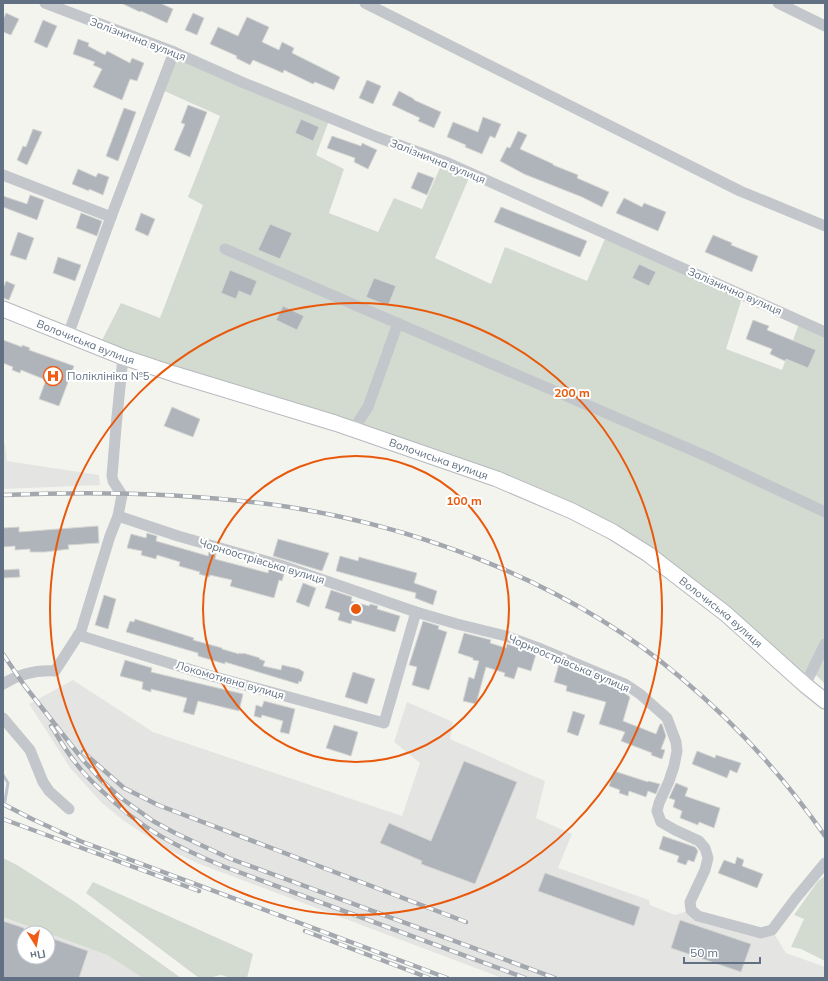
<svg xmlns="http://www.w3.org/2000/svg" width="828" height="981" font-family="Mulish,sans-serif">
<style>
.built{fill:#e4e5e3;fill-rule:evenodd}
.green{fill:#d3dbd0}
.lines{fill:none;stroke-linecap:round;stroke-linejoin:round}
.stream{stroke:#bec8ce;stroke-width:3}
.building{fill:#aeb4ba;stroke:#d5d5d2}
.secondary-casing{stroke:#b5b9be;stroke-width:17}
.street{stroke:#c3c6ca;stroke-width:11}
.secondary{stroke:#fff;stroke-width:15}
.rail-casing{stroke:#a3a8ae;stroke-width:4.5}
.rail{stroke:#fff;stroke-width:3;stroke-dasharray:9;stroke-linecap:butt}
.ring{fill:none;stroke:#e8590c;stroke-width:2}
.labels{text-anchor:middle;stroke-width:4;stroke-linejoin:round;paint-order:stroke}
.street-label{font-size:11px;fill:#617082;stroke:#fff}
.poi-label{font-size:11px;fill:#617082;stroke:#fff;text-anchor:start}
.centre{fill:#e8590c;stroke:#fff;stroke-width:2}
.ring-label{font-size:12px;text-anchor:middle;font-weight:bold;fill:#e8590c;stroke:#fff;stroke-width:4;stroke-linejoin:round;paint-order:stroke}
</style>
<rect width="100%" height="100%" fill="#f4f4ef"/>
<g class="built">
<polygon points="3,443 5,444 7,461 99,475 100,485 3,489"/>
<polygon points="73,680 153,732 402,816 420,763 394,742 407,702 453,722 450,739 545,781 536,818 572,834 558,868 649,900 650,905 675,915 691,910 772,930 786,953 825,967 825,978 502,978 197,863 167,849 124,821 102,803 71,769 29,704"/>
<path d="M 3,917 L 107,955 L 143,978 L 3,978 ZM 24,933 L 48,933 L 48,957 L 24,957 Z"/>
</g>
<g class="green">
<polygon points="174,52 330,118 316,155 344,169 329,213 378,232 394,198 422,209 443,161 471,173 435,258 491,284 505,247 587,281 607,234 743,295 726,349 782,370 800,321 825,332 825,684 812,671 805,685 726,614 572,511 98,348 121,303 160,318 203,205 188,197 220,116 160,89"/>
<polygon points="3,858 17,865 75,902 181,978 143,978 107,955 3,917"/>
<polygon points="825,876 825,961 801,949 791,947 804,919 794,915 818,881"/>
<polygon points="93,882 253,954 247,978 231,978 221,975 208,978 199,978 86,893"/>
</g>
<g class="lines">
<polyline class="stream" points="3,775 8,783 5,801"/>
</g>
<g class="building">
<polygon points="121,3 160,3 173,9 167,23 141,11 140,12"/>
<polygon points="6,13 19,19 11,35 3,32 3,20"/>
<polygon points="193,13 204,18 197,35 185,30"/>
<polygon points="247,17 269,27 262,42 279,50 282,42 294,48 292,53 340,77 334,90 315,82 313,84 284,70 283,73 253,60 250,65 236,58 237,56 210,44 218,27 238,36"/>
<polygon points="43,20 57,26 47,48 34,42"/>
<polygon points="78,39 89,43 88,46 105,55 107,51 130,63 132,58 144,63 137,81 130,79 122,100 93,87 102,69 93,65 95,62 73,54"/>
<polygon points="367,80 381,86 373,104 359,98"/>
<polygon points="399,91 414,99 414,100 441,112 434,128 418,121 420,118 392,105"/>
<polygon points="188,105 207,112 190,157 174,150 185,124 181,123"/>
<polygon points="124,108 136,112 118,161 106,156"/>
<polygon points="483,117 501,124 495,138 490,136 482,154 465,147 466,145 447,137 453,122 478,132"/>
<polygon points="301,119 319,127 313,141 295,133"/>
<polygon points="33,129 42,132 27,165 17,160 23,146 26,147"/>
<polygon points="518,131 527,135 520,149 553,164 553,165 578,175 577,178 609,192 602,207 582,197 524,174 500,161 507,147 510,148"/>
<polygon points="332,136 361,146 362,143 377,150 368,169 354,162 355,158 327,148"/>
<polygon points="78,169 96,177 98,173 109,177 103,195 89,189 89,191 72,184"/>
<polygon points="418,172 434,178 427,195 411,188"/>
<polygon points="30,195 44,200 37,220 3,207 3,196 27,204"/>
<polygon points="624,198 642,207 644,203 666,212 658,231 616,213"/>
<polygon points="501,207 587,241 580,257 494,222"/>
<polygon points="81,213 102,221 97,236 76,228"/>
<polygon points="141,213 155,219 148,236 135,230"/>
<polygon points="270,224 292,233 280,259 258,250"/>
<polygon points="18,232 34,238 26,260 10,255"/>
<polygon points="713,235 732,243 731,245 758,256 752,272 705,252"/>
<polygon points="58,257 81,265 75,281 53,273"/>
<polygon points="639,264 656,272 649,286 632,278"/>
<polygon points="230,270 257,281 251,296 239,291 236,299 221,293"/>
<polygon points="374,278 396,286 388,306 366,297"/>
<polygon points="6,281 15,285 9,300 3,298 3,289"/>
<polygon points="283,306 304,316 297,330 276,320"/>
<polygon points="753,320 769,326 767,330 816,350 808,368 786,359 785,361 770,354 772,349 746,339"/>
<polygon points="3,340 22,347 22,345 30,348 29,350 74,366 59,406 39,399 46,380 21,370 20,373 12,370 13,367 3,363"/>
<polygon points="172,407 200,419 193,437 164,426"/>
<polygon points="98,526 99,543 68,545 69,549 45,552 30,552 30,549 15,550 15,546 3,547 3,528 19,527 19,532"/>
<polygon points="147,533 157,536 156,541 208,556 209,552 216,554 215,559 268,573 269,569 284,574 282,581 279,580 274,598 230,586 232,580 210,575 209,577 199,574 200,572 179,566 180,562 157,555 156,559 141,555 142,551 127,548 131,534 146,538"/>
<polygon points="278,539 329,553 322,571 273,556"/>
<polygon points="340,556 358,561 359,557 417,573 414,583 437,591 433,605 415,598 416,593 336,571"/>
<polygon points="19,569 20,577 3,578 3,570"/>
<polygon points="303,583 316,588 309,607 296,602"/>
<polygon points="331,590 352,597 351,601 369,606 370,604 378,606 377,609 400,616 395,632 352,620 351,624 338,620 340,613 325,608"/>
<polygon points="104,595 116,599 108,629 95,625"/>
<polygon points="135,619 194,638 193,640 222,648 222,649 239,654 239,653 243,654 243,653 260,658 259,659 265,661 263,666 281,670 282,665 299,669 304,672 301,682 299,681 298,684 225,662 225,664 198,656 198,653 126,632 130,621 134,622"/>
<polygon points="423,621 439,626 438,629 447,632 429,690 412,685 417,667 409,665"/>
<polygon points="464,633 491,640 490,643 506,648 507,644 536,654 531,671 518,667 514,679 504,676 505,673 486,667 476,704 463,701 469,677 474,679 479,661 473,660 473,658 458,653"/>
<polygon points="125,660 152,668 151,672 243,694 239,711 198,701 194,715 183,712 187,698 151,689 151,692 142,689 143,682 120,676"/>
<polygon points="559,664 619,689 630,697 623,721 656,734 660,724 662,724 666,736 661,749 665,750 662,759 651,755 652,753 621,741 625,732 599,724 606,702 566,691 567,686 554,682"/>
<polygon points="353,672 375,679 367,704 345,697"/>
<polygon points="264,701 295,709 289,734 280,732 283,721 262,715 261,718 254,716 256,705 262,707"/>
<polygon points="573,711 585,715 578,736 567,732"/>
<polygon points="334,725 358,732 351,756 326,748"/>
<polygon points="697,751 715,758 716,755 741,763 737,773 730,770 727,778 692,764"/>
<polygon points="464,761 517,782 475,884 421,864 422,861 380,843 389,823 431,841"/>
<polygon points="614,771 648,782 648,781 660,784 656,794 648,791 646,797 629,791 628,796 619,793 620,790 609,786"/>
<polygon points="676,783 688,788 685,796 720,808 714,828 699,822 698,825 680,818 682,811 673,807 675,800 669,798"/>
<polygon points="663,836 695,847 698,851 694,862 688,860 686,865 677,862 679,856 659,849"/>
<polygon points="737,857 744,860 742,866 763,874 757,888 718,873 724,860 735,864"/>
<polygon points="545,873 640,907 634,926 538,891"/>
<polygon points="680,920 751,944 741,972 671,948"/>
<polygon points="3,921 24,928 24,957 48,957 48,937 88,951 79,978 3,978"/>
</g>
<g class="lines">
<g class="secondary-casing">
<g id="secondary">
<path id="s1" d="M 3,309 L 123,357 L 174,374 L 335,423 L 497,479 L 572,511 L 613,532 L 648,554 L 726,614 L 805,685 L 825,701"/>
</g>
</g>
<g class="street">
<polyline points="45,3 174,52 244,83 377,137 448,163 825,332"/>
<polyline points="365,3 740,191 825,226"/>
<polyline points="778,3 825,26"/>
<polyline points="3,175 111,217"/>
<polyline points="225,249 708,457 825,512"/>
<polyline points="68,335 111,217 174,52"/>
<polyline points="353,430 368,407 398,323"/>
<polyline points="118,516 178,536 280,565 416,612 457,624 506,636 541,649 625,684 640,694 667,718 676,742 677,751 674,766 669,781 659,803 657,811 661,822 675,830 699,841 705,848 708,858 705,870 690,902 691,910 698,916 761,933 772,930 796,898 825,863"/>
<polyline points="78,635 208,675 384,723 416,612"/>
<path d="M 3,684 C 19,674 37,670 55,671 L 81,631 L 110,536 L 118,516 L 122,495 L 113,481 L 112,476 L 116,427 L 123,357"/>
<polyline points="805,685 825,644"/>
<polyline points="3,718 30,750 43,782 49,791 69,809"/>
</g>
<use href="#secondary" class="secondary"/>
<g class="rail-casing">
<g id="rail">
<path d="M 3,495 C 98,491 195,493 289,507 C 427,529 573,586 680,677 C 735,723 784,777 825,836"/>
<polyline points="3,654 24,685 83,760 102,781 121,798 153,821 175,833 231,859 555,978"/>
<path d="M 51,726 C 59,738 66,751 75,762 C 83,773 92,782 102,791 C 140,828 176,847 225,867 L 525,978"/>
<polyline points="83,752 124,788 158,805 466,922"/>
<polyline points="3,804 32,819 80,841 447,978"/>
<polyline points="3,819 199,891"/>
<polyline points="305,931 429,978"/>
</g>
</g>
<use href="#rail" class="rail"/>
</g>
<g class="ring">
<circle cx="356" cy="609" r="153"/>
<circle cx="356" cy="609" r="306"/>
</g>
<defs>
<g id="hospital-ring" transform="scale(1)"><circle r="9.5" fill="#fff" stroke="#ee5c15" stroke-width="1.5"/><path d="M-5-5h3v3.5h4V-5h3V5h-3V1.5h-4V5h-3Z" fill="#ee5c15"/></g>
</defs>
<g fill-rule="evenodd">
<use href="#hospital-ring" x="53" y="376"/>
</g>
<g class="labels">
<g class="street-label">
<text transform="translate(138 39) rotate(21)" y="4">Залізнична вулиця</text>
<text transform="translate(438 161) rotate(22)" y="4">Залізнична вулиця</text>
<text transform="translate(735 291) rotate(24)" y="4">Залізнична вулиця</text>
<text dy="4" stroke="none"><textPath href="#s1" startOffset="89">Волочиська вулиця</textPath></text>
<text dy="4" stroke="none"><textPath href="#s1" startOffset="461">Волочиська вулиця</textPath></text>
<text transform="translate(262 561) rotate(17)" y="4">Чорноострівська вулиця</text>
<text dy="4" stroke="none"><textPath href="#s1" startOffset="785">Волочиська вулиця</textPath></text>
<text transform="translate(569 663) rotate(23)" y="4">Чорноострівська вулиця</text>
<text transform="translate(230 680) rotate(16)" y="4">Локомотивна вулиця</text>
</g>
<g class="poi-label">
<text x="67" y="380">Поліклініка №5</text>
</g>
</g>
<circle cx="356" cy="609" r="6" class="centre"/>
<g class="ring-label">
<text x="572" y="397">200 m</text>
<text x="464" y="505">100 m</text>
</g>
<rect width="828" height="981" fill="none" stroke="#617082" stroke-width="8"/>
<g transform="translate(36 945) rotate(169)"><circle r="19" fill="#ffffff" stroke="#c0c6cd"/>
<path d="M0-3L7 15L0 10L-7 15Z" fill="#ee5c15"/>
<text y="-6" font-size="11" font-weight="bold" text-anchor="middle" fill="#617082">Пн</text>
</g>
<path d="M684 957v6h76v-6" fill="none" stroke="#617082" stroke-width="2"/>
<text x="690" y="957" font-size="12" fill="#617082" stroke="#ffffff" stroke-width="3" paint-order="stroke">50 m</text>
</svg>
